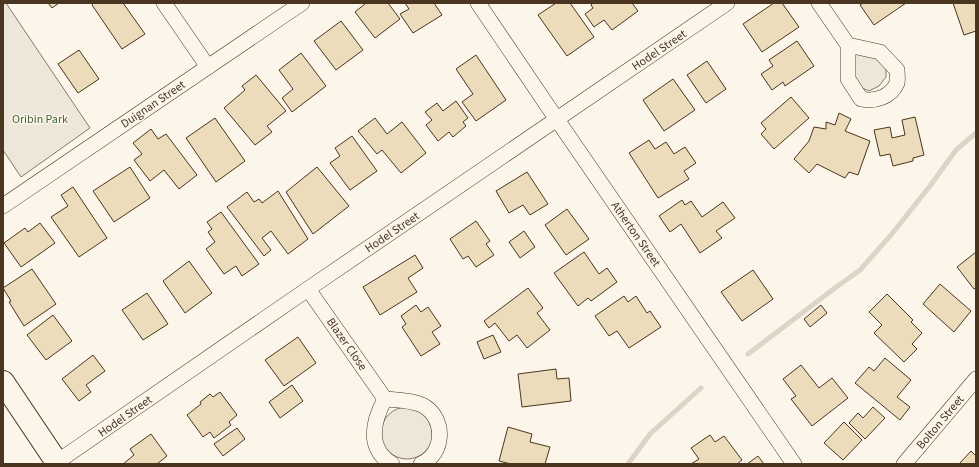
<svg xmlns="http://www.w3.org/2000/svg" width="979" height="467" font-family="'Source Sans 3',sans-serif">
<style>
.green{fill:#ede6d9;stroke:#887966}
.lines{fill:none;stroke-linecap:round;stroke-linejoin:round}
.stream{stroke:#dcd4c6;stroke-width:5}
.building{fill:#ecdcbc;stroke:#4a3520}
.street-casing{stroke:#4a3520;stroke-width:16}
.secondary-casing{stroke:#4a3520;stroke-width:24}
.street{stroke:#fbf6e9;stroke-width:15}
.secondary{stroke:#fbf6e9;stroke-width:22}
.labels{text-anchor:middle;stroke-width:3;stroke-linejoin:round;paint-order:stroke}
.street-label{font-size:12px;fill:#4a3520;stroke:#fbf6e9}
.park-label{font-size:12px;fill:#436837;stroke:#fbf6e9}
</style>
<rect width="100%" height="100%" fill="#fbf6e9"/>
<g class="green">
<polygon points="3,3 6,3 90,128 21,177 3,150"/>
<polygon points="855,53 875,56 886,66 886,77 879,86 869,91 858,86 854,77"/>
<circle cx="407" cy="433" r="26"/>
</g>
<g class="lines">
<g class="stream">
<polyline points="748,354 835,288 860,270 891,235 930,186 956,150 976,133"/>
<polyline points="628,464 650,434 701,388"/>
</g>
</g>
<g class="building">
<polygon points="48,3 59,3 52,8"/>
<polygon points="94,3 123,3 145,34 122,49 92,5"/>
<polygon points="366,3 388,3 400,19 375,38 355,12"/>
<polygon points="405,3 434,3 442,15 413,33 400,14 409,9"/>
<polygon points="556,3 570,3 594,37 567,56 538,15"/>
<polygon points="593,3 632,3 638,11 612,30 604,20 594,27 585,14 593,8 591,5"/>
<polygon points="774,3 782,3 799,27 762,52 743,24"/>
<polygon points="863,3 906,3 874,25 860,5"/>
<polygon points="953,3 976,3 976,31 964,35"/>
<polygon points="341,21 363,50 336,70 314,41"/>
<polygon points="797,41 814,66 785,86 783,82 772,90 761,74 773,66 769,60"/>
<polygon points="79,50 99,79 78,93 58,64"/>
<polygon points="301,53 326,86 292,112 282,98 293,89 279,70"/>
<polygon points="476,55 506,100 476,121 462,102 473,94 456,69"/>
<polygon points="707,61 726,89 706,103 687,75"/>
<polygon points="256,75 286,111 267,126 272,132 255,145 224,108 245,90 242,86"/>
<polygon points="673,79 695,110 664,131 643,100"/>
<polygon points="791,97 809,118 774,149 761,134 766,129 761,123"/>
<polygon points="456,101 468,118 463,122 466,126 453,137 449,132 438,141 426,125 432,120 425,112 437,103 443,111"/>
<polygon points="839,113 851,119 845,131 870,141 858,175 849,172 845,178 817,164 809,173 794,159 809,141 814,127 826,129 826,122 835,125"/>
<polygon points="915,117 924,155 913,158 913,161 893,166 890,154 880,156 874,130 890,127 892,138 905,135 902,120"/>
<polygon points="215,118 245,161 216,182 186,138"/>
<polygon points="375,118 387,134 402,122 426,153 401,173 382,150 377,154 358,131"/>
<polygon points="151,129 158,139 166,134 197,175 179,189 164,170 150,181 134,160 142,154 133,143"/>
<polygon points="352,136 377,171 350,190 330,163 340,156 335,148"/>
<polygon points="649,140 655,149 666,142 674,154 685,147 696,163 684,171 689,179 658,198 629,153"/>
<polygon points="130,167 150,198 114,222 93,191"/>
<polygon points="317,167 349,206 313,234 286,192"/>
<polygon points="527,172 548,204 530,215 523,205 509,213 496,191"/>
<polygon points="73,187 107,238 79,257 51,217 68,206 61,195"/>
<polygon points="278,191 308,239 288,254 271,231 262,238 271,250 264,256 227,207 247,192 254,202 259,199 262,203"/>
<polygon points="682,200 685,205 691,201 702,217 723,202 735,218 716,231 722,238 700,253 681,224 670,232 659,216"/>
<polygon points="567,209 589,239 566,255 545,225"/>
<polygon points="221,212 259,264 242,276 236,266 224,274 206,249 215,242 208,232 212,229 207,222"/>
<polygon points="476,221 490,241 486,244 494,255 476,267 468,256 463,259 450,239"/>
<polygon points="40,223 55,243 21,267 4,243 25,228 28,232"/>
<polygon points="524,231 535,247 520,258 509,242"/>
<polygon points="584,252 599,274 607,268 617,282 591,301 588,298 578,306 554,273"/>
<polygon points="976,252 976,288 974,289 957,267"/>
<polygon points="415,255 423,268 408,278 417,292 380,315 363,287"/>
<polygon points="189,261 212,293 185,313 163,281"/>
<polygon points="32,269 56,304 24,326 9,302 11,301 3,288"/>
<polygon points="753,270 773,299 742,321 721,292"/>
<polygon points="940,284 971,311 954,332 923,304"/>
<polygon points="528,288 543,308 537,313 550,330 527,348 517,335 509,341 495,323 489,328 484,321"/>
<polygon points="147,293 168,324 143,340 122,310"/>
<polygon points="887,294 913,320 911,322 922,333 912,344 917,349 904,362 874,333 882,325 869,312"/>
<polygon points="624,296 628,302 636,296 647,313 650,311 661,327 629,348 617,331 609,336 595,316"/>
<polygon points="416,305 421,312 428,307 441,326 432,332 440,344 421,356 402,327 406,324 401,316"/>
<polygon points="821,305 827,313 810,327 804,319"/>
<polygon points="53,315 72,341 46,360 27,335"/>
<polygon points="493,335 501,352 484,359 477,342"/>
<polygon points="298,337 316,363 284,386 265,360"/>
<polygon points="93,355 105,371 86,385 91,392 79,401 62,379"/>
<polygon points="885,358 911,380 897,397 910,407 900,420 855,383 869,367 874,371"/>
<polygon points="801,365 819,388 832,378 848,398 812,426 791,399 796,396 783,379"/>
<polygon points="556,369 557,379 569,378 571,401 522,407 518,374"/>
<polygon points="292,385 303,401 280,418 269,402"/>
<polygon points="220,392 237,415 229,422 231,425 214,438 210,432 203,437 187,415 201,404 200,402 210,394 213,397"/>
<polygon points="873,407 885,418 865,439 849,423 858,413 863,418"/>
<polygon points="844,422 862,440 843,460 824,443"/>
<polygon points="508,427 532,434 530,442 550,447 545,464 511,464 499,461"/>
<polygon points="237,428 245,439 223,456 214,444"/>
<polygon points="151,434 167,456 157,464 123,464 134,455 130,449"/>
<polygon points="710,435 715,442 724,436 742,460 737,464 691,464 699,459 691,448"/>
<polygon points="971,451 976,456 976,464 959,464"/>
<polygon points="758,456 764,464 747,464"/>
</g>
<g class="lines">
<g class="street-casing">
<g id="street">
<polyline points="164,3 208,67"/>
<polyline points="478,3 547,105 794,464"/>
<path d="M 819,3 L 848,45 L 848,79 L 861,99 C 875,102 891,97 897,83 C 898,79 897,73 897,70 L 880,52 L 848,45"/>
<polyline points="3,206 302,3"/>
<polyline points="308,289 385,399"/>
<polyline points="57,462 308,289 727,3"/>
<path d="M 392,464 C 366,448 373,421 385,399 C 397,400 411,400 422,405 C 446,417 445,454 421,464"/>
<polyline points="904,464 976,379"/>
</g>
</g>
<g class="secondary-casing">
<polyline id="secondary" points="3,382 58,464"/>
</g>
<use href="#street" class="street"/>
<use href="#secondary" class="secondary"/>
</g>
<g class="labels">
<g class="street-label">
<text transform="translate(659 50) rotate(-34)" y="4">Hodel Street</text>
<text transform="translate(153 104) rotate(-34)" y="4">Duignan Street</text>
<text transform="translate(392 232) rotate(-34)" y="4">Hodel Street</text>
<text transform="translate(636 234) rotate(55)" y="4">Atherton Street</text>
<text transform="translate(347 344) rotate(55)" y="4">Blazer Close</text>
<text transform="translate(125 416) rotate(-35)" y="4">Hodel Street</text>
<text transform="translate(940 422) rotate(-50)" y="4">Bolton Street</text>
</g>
<g class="park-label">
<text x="40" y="123">Oribin Park</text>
</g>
</g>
<rect width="979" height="467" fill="none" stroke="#4a3520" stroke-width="8"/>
</svg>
